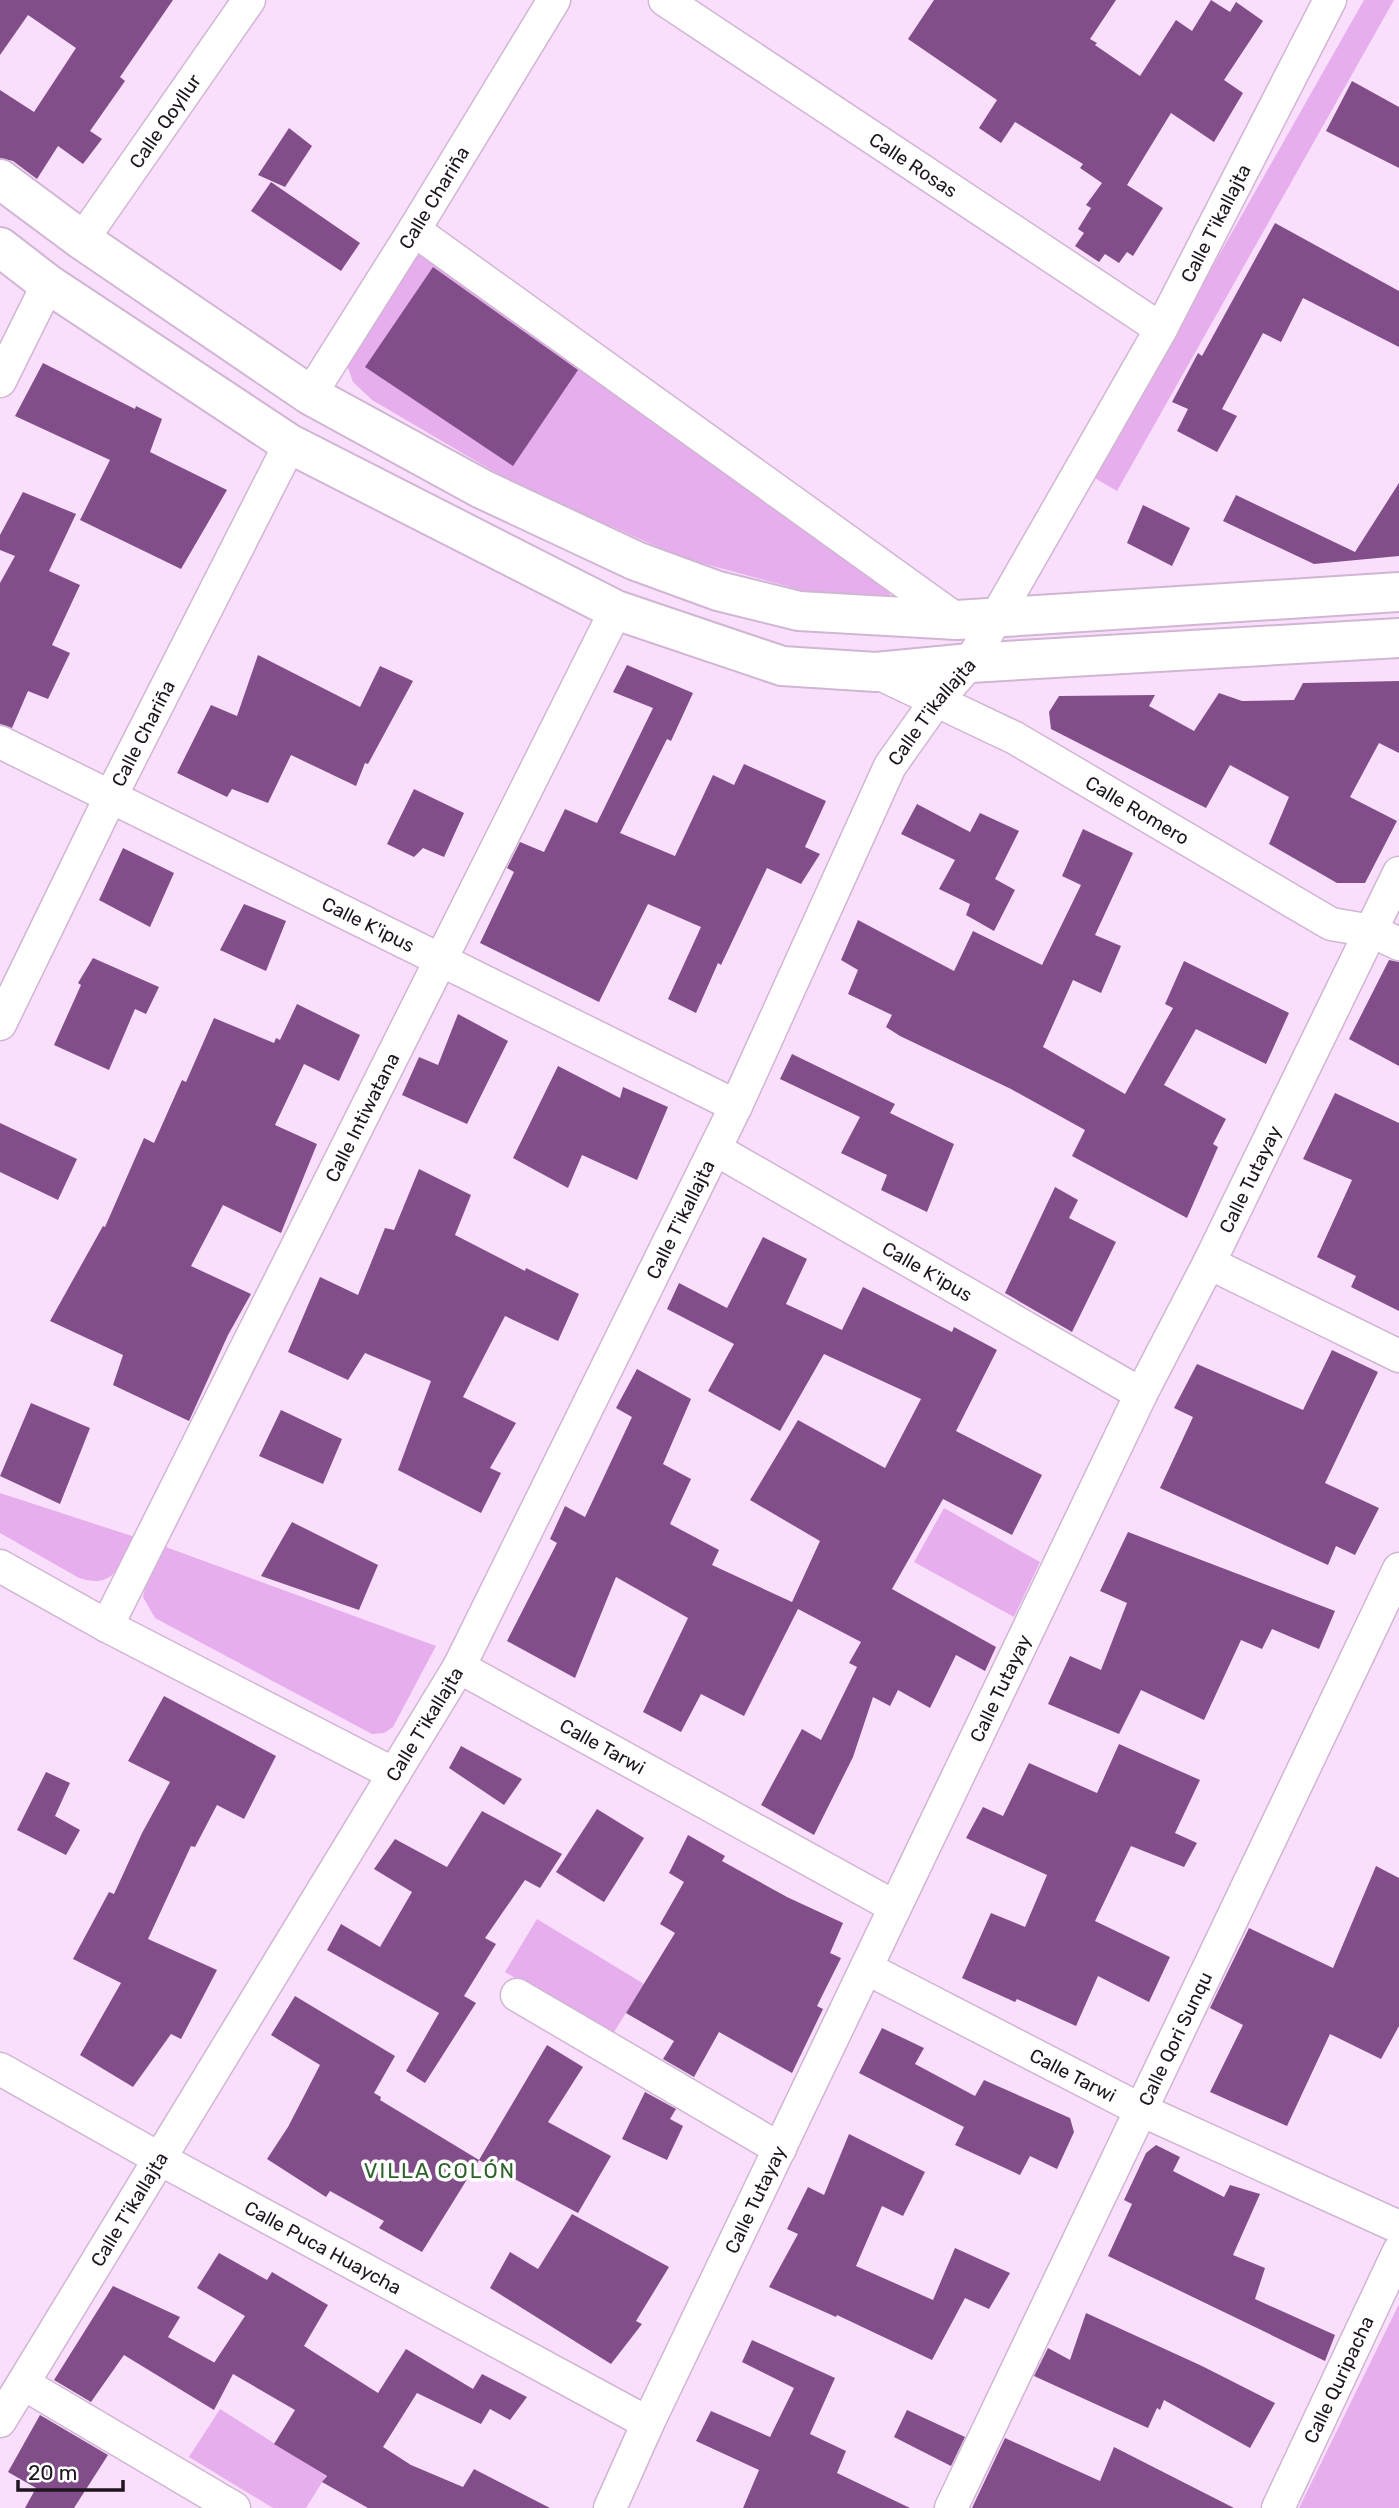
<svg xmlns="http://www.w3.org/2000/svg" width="1399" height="2508" font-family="Rubik,sans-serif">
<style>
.green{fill:#e7aeee}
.building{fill:#824e89}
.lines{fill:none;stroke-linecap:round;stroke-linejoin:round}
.minor-casing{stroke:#d0b6d3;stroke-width:35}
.secondary-casing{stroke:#d0b6d3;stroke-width:42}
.minor{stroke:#fff;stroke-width:32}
.secondary{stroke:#fff;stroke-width:38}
.labels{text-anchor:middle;stroke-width:7;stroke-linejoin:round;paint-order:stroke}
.street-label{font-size:19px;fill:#1f1520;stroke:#fff}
.neighbourhood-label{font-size:21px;letter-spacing:2px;fill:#2f622c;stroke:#fff}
</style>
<rect width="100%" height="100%" fill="#fadffd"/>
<g class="green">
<polygon points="1364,0 1394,0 1117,491 1093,477"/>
<polygon points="426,255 435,264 582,363 893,589 888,598 816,594 683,558 515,484 372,400 353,382 347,365 409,260 418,256"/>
<path d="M 0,1493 L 135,1537 C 120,1564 116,1590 79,1578 L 0,1533 Z"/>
<polygon points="944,1508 1040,1562 1014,1617 914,1562"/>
<polygon points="163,1546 436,1646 393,1727 384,1733 372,1734 155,1618 143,1597 147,1579"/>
<polygon points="537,1919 644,1984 611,2037 505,1972"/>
<polygon points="1399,2304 1399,2508 1299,2508"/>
<polygon points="220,2409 326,2476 306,2508 273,2508 189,2457"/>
</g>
<g class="building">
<polygon points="0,0 173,0 120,77 125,81 90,131 102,139 83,164 58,146 37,179 13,161 0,158 0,90 34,112 76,48 28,15 0,55"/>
<polygon points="934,0 1116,0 1090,39 1097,43 1095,45 1140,76 1176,20 1192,31 1211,0 1230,12 1236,2 1263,21 1224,80 1243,93 1214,142 1171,113 1127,185 1163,208 1133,256 1127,252 1119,263 1105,254 1099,262 1075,246 1084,233 1078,229 1091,208 1086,205 1102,183 1080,168 1083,164 1015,122 1001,143 979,128 997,100 908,39"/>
<polygon points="1352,81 1399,107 1399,168 1326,131"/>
<polygon points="289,128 312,146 285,187 258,175"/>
<polygon points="271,182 360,243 341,271 251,211"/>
<polygon points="1275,223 1399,291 1399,347 1303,298 1281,342 1263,333 1222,409 1237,416 1217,452 1177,431 1188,409 1172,402 1198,353 1202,356"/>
<polygon points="433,267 578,370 513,466 365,367"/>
<polygon points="43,363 135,409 136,406 162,419 150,452 227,490 181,569 80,520 110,460 15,416"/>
<polygon points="1399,483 1399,556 1314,564 1223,521 1236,495 1355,552"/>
<polygon points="23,492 76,514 49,571 80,585 52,645 70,653 48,699 28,691 12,728 0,724 0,583 15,556 0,550 0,535"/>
<polygon points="1143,505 1190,528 1172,566 1127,543"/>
<polygon points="258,655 360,707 380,666 413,681 368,764 365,763 356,786 291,755 268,803 232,789 227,797 177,773 211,705 237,716"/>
<polygon points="627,665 693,693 671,741 667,739 620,833 675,856 713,775 734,785 744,764 826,801 805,847 820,854 801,884 767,868 721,965 718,963 696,1013 668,999 701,927 648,904 599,1002 480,943 514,872 507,868 520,842 544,852 565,809 597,823 653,708 613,692"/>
<polygon points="1399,681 1399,753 1379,743 1350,797 1397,821 1365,883 1337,883 1269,844 1289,797 1230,765 1206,808 1051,729 1049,712 1059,696 1155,695 1149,706 1194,731 1219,693 1242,701 1294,700 1303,683"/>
<polygon points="414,789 464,813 444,857 423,848 414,857 387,844"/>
<polygon points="917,804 970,832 980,813 1019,831 995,879 1015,890 994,931 966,915 970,904 939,889 955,860 901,834"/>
<polygon points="1083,829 1133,853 1095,935 1121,946 1101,993 1073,980 1043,1047 1125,1094 1173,1008 1165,1004 1184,961 1289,1013 1266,1064 1196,1029 1164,1085 1226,1119 1213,1144 1218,1147 1187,1218 1072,1156 1085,1130 1011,1089 900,1036 886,1027 892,1015 848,994 858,970 841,960 858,920 954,971 973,931 1042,965 1081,885 1062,876"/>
<polygon points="123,848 174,873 150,927 99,900"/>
<polygon points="244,904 286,921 266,971 220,950"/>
<polygon points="93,958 159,987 146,1014 135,1009 109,1070 54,1045 81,985 78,983"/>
<polygon points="1389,960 1399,962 1399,1066 1349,1039"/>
<polygon points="297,1004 360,1035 339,1081 304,1064 275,1125 317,1144 281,1233 223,1205 191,1266 251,1294 228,1335 189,1421 113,1385 123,1355 50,1321 103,1226 105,1227 144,1138 154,1143 182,1080 186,1082 214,1018 274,1043 276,1038 280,1040"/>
<polygon points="458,1014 508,1041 467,1124 402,1095 419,1057 438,1065"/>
<polygon points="792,1054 895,1104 890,1113 954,1144 927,1212 881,1190 887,1175 841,1153 860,1117 780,1079"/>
<polygon points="558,1066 620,1098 623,1087 668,1107 637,1180 582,1155 568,1188 513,1158"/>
<polygon points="1335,1093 1399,1123 1399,1311 1351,1287 1356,1276 1317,1257 1352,1180 1303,1159"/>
<polygon points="0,1123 77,1159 58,1200 0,1172"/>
<polygon points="419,1169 471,1195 455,1235 525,1271 526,1268 579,1294 558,1341 505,1316 463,1397 516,1423 490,1468 501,1473 481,1513 398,1470 431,1381 365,1353 348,1380 288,1352 320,1277 358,1295 385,1228 394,1230"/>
<polygon points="1055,1187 1078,1200 1069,1218 1116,1242 1072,1332 1005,1293"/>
<polygon points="763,1237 807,1259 786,1304 842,1330 863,1287 952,1332 954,1327 997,1350 956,1431 1042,1475 1012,1535 943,1499 892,1589 996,1647 985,1671 956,1655 930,1708 898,1690 890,1706 873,1697 853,1757 814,1835 761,1805 802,1729 821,1740 857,1667 849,1663 861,1642 798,1609 744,1716 701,1694 681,1732 643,1712 688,1618 616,1577 575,1678 507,1641 557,1543 550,1539 565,1506 585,1517 632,1417 616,1408 637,1369 691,1399 663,1464 691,1479 670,1524 719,1550 712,1565 792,1602 820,1541 750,1500 798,1420 885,1468 921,1399 824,1354 780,1431 708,1391 734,1344 667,1309 679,1283 727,1308"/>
<polygon points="1332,1350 1378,1372 1325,1483 1379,1508 1355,1555 1336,1546 1328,1565 1160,1488 1193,1417 1174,1408 1197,1364 1303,1410"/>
<polygon points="31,1403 90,1428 60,1504 0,1476"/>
<polygon points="281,1410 342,1439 323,1484 259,1456"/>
<polygon points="292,1522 378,1565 359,1610 261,1576"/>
<polygon points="1128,1532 1335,1611 1319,1649 1272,1629 1262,1649 1241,1640 1204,1720 1141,1690 1119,1734 1048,1704 1070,1656 1101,1670 1127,1603 1100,1591"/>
<polygon points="164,1696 276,1756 244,1819 217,1805 195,1847 191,1846 148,1939 217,1970 181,2039 171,2034 133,2087 80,2055 121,1983 73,1959 109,1892 114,1894 142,1833 170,1782 128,1761"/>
<polygon points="1119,1744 1200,1780 1175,1833 1197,1843 1184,1867 1131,1846 1095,1921 1170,1957 1149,2002 1098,1976 1076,2026 1017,1999 1015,2002 962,1978 991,1913 1025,1927 1047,1875 966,1838 983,1807 1003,1816 1029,1763 1097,1793"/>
<polygon points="461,1746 522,1779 504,1805 449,1768"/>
<polygon points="46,1772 70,1783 55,1816 80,1830 66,1855 17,1830"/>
<polygon points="597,1809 644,1838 604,1902 556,1872"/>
<polygon points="482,1811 562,1854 540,1888 525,1880 485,1938 496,1944 464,1996 476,2003 425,2083 406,2071 439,2013 327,1950 341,1924 380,1947 412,1892 374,1869 395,1839 447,1867"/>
<polygon points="688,1835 725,1856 722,1861 787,1897 843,1923 830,1953 841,1958 817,2006 823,2009 792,2073 719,2032 694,2077 663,2059 674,2041 626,2013 675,1933 660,1924 684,1882 669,1873"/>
<polygon points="1376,1866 1399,1878 1399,2026 1381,2059 1330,2034 1287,2126 1210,2092 1243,2025 1210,2008 1249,1928 1333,1968"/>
<polygon points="295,1996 395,2056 374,2093 381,2097 380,2100 479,2160 422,2252 379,2228 384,2221 330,2191 326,2197 267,2159 288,2127 320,2065 271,2035"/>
<polygon points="882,2028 924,2048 915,2064 975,2096 984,2080 1070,2118 1074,2132 1057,2169 1030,2156 1020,2175 955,2145 964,2127 859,2073"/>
<polygon points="547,2045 583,2067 548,2122 611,2156 578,2213 479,2160"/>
<polygon points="645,2092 676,2109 670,2119 683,2126 667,2160 622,2139"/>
<polygon points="849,2134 925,2172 903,2216 882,2206 856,2266 933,2300 955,2248 1010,2273 989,2309 965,2298 932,2360 837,2315 836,2317 769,2287 798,2234 787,2229 808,2187 824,2195"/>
<polygon points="1156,2145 1180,2157 1173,2171 1224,2197 1230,2185 1260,2194 1233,2255 1265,2268 1255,2299 1335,2335 1325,2361 1108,2256 1132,2204 1124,2200 1146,2153"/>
<polygon points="572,2214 669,2267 636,2321 642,2324 611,2364 490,2288 510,2252 538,2269"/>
<polygon points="219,2253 267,2280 272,2272 328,2305 304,2346 378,2393 406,2349 473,2389 482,2374 527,2397 510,2420 490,2409 481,2424 417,2393 383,2447 411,2465 463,2487 474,2469 550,2508 368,2508 322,2482 327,2476 274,2444 295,2410 233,2374 214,2410 124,2355 91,2402 54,2380 113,2286 180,2317 168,2337 217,2364 214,2363 245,2316 197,2288"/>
<polygon points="1086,2313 1202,2366 1275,2403 1250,2448 1164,2400 1160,2410 1157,2408 1148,2428 1034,2376 1048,2348 1070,2360"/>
<polygon points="752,2340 835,2378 810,2434 846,2451 837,2473 910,2508 743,2508 759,2470 696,2441 711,2411 770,2437 794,2388 742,2362"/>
<polygon points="907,2410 965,2437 951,2466 894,2437"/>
<polygon points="40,2415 108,2455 74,2508 25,2508 36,2488 8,2472"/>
<polygon points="1005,2438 1100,2481 1114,2447 1234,2508 972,2508"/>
</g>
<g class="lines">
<g class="minor-casing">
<g id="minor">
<path id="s1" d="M 665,0 L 1161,329"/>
<polyline points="414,230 957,620"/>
<path id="s2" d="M 82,240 L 249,0"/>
<polyline points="0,381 48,284"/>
<path id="s3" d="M 310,395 L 414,230 L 554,0"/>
<path id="s4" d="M 876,672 L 1015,738 L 1331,924 L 1372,931 L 1399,944"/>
<path id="s5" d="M 0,742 L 736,1106"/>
<path id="s6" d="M 0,1024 L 110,798 L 290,444"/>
<path id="s7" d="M 715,1149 L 1141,1394"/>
<polyline points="1209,1263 1399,1356"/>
<polyline points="0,1566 107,1626 394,1774"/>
<path id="s8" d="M 107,1626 L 616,610"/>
<path id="s9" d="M 459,1667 L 895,1907"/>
<path id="s10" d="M 866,1968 L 1141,2110 L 1399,2227"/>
<polyline points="517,1995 780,2149"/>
<path id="s11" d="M 0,2069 L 160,2159 L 648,2423"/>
<polyline points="24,2384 234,2508"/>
<path id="s12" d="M 0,2421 L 459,1667 L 736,1106 L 890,766 L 936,701 L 970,663 L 1161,329 L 1330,0"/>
<path id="s13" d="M 610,2508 L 648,2423 L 1141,1394 L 1209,1263 L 1399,873"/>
<path id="s14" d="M 951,2508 L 1399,1569"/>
<path id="s15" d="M 1278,2508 L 1399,2251"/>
</g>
</g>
<g class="secondary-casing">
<g id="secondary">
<polyline points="0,179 82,240 310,395 482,489 636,561 718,591 799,611 957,620 1399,592"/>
<polyline points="0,247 48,284 290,444 616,610 782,666 876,672 970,663 1399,638"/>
</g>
</g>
<use href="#minor" class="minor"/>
<use href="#secondary" class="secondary"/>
</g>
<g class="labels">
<g class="street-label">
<text dy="7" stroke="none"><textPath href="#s2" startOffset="145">Calle Qoyllur</textPath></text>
<text dy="7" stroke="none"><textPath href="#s1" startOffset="298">Calle Rosas</textPath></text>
<text dy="7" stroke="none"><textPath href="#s3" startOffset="233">Calle Chariña</textPath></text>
<text dy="7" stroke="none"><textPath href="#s12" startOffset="2516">Calle T'ikallajta</textPath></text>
<text dy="7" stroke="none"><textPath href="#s12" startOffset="1950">Calle T'ikallajta</textPath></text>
<text dy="7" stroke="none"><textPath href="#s6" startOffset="324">Calle Chariña</textPath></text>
<text dy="7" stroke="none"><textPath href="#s4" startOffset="296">Calle Romero</textPath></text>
<text dy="7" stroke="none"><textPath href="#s5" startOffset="411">Calle K'ipus</textPath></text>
<text dy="7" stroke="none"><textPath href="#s8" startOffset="569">Calle Intiwatana</textPath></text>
<text dy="7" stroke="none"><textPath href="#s13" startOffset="1475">Calle Tutayay</textPath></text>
<text dy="7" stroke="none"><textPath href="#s12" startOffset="1382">Calle T'ikallajta</textPath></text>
<text dy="7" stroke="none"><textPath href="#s7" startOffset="245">Calle K'ipus</textPath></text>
<text dy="7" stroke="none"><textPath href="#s13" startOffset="908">Calle Tutayay</textPath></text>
<text dy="7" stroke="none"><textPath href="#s12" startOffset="816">Calle T'ikallajta</textPath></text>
<text dy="7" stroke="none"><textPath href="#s9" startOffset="164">Calle Tarwi</textPath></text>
<text dy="7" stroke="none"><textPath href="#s14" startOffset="520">Calle Qori Sunqu</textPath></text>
<text dy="7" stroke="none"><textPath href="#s10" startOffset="233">Calle Tarwi</textPath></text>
<text dy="7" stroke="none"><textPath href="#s13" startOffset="341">Calle Tutayay</textPath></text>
<text dy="7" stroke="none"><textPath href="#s12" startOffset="248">Calle T'ikallajta</textPath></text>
<text dy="7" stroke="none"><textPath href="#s11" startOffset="369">Calle Puca Huaycha</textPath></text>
<text dy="7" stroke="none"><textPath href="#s15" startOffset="142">Calle Quripacha</textPath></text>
</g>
<g class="neighbourhood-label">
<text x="440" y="2178">VILLA COLÓN</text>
</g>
</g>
<path d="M18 2480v10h105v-10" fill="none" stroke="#1f1520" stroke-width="3.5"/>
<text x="28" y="2480" font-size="21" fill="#1f1520" stroke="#ffffff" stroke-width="5" paint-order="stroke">20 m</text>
</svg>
